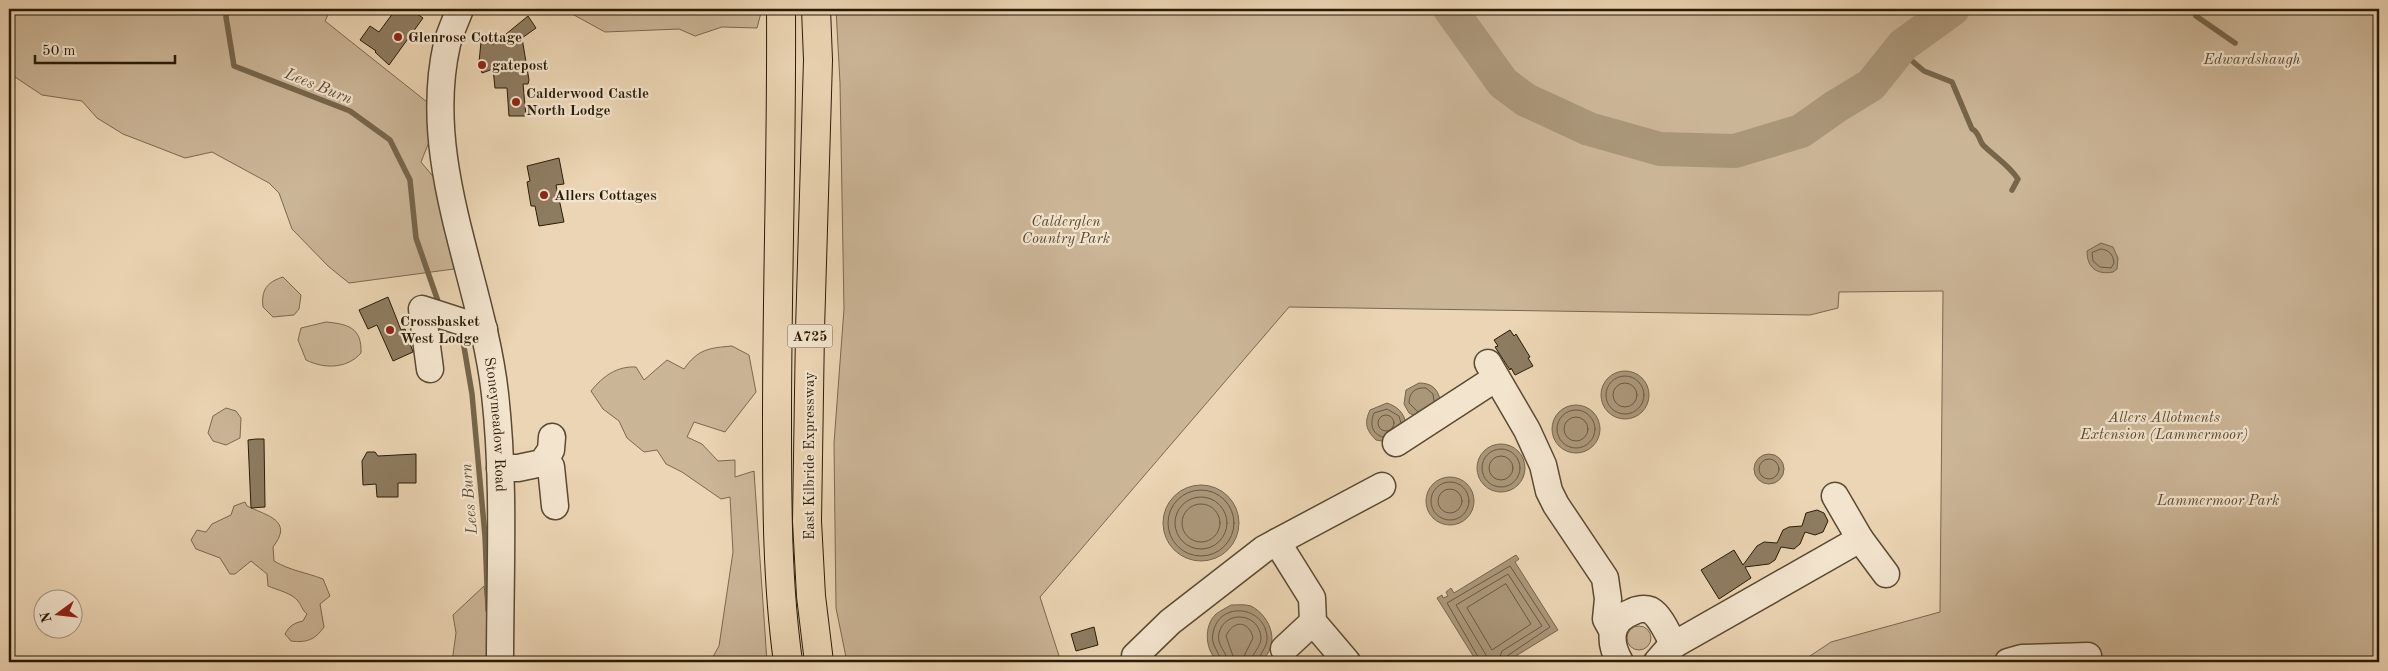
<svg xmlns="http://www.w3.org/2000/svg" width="2388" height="671" font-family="'Old Standard TT',serif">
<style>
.green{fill:#cbb597;stroke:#7a684f}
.water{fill:#aa9679;stroke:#76654b}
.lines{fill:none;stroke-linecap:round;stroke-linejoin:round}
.shore{stroke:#6a5840;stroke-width:1}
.stream{stroke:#76654b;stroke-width:5.5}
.river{stroke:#aa9679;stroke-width:34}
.building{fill:#8e7c61;stroke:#291b07}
.minor-casing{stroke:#5a4a32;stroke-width:29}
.highway-casing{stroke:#291b07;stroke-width:30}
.minor{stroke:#f3e4ce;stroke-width:26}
.highway{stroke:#ecd5b4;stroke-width:28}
.poi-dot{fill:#8f2418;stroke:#f3e4ce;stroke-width:2}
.labels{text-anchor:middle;stroke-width:4.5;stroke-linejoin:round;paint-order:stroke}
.shield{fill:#f3e4ce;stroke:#665743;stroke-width:1}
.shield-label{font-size:14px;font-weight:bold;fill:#291b07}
.poi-label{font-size:15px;font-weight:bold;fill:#291b07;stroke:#f3e4ce;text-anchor:start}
.park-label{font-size:15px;font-style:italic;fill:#5a4932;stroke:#f3e4ce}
.street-label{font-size:15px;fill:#291b07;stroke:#f3e4ce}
.water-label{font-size:16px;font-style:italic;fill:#5d4c35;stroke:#f3e4ce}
</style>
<rect width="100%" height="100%" fill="#ecd5b4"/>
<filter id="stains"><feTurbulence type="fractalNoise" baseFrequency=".004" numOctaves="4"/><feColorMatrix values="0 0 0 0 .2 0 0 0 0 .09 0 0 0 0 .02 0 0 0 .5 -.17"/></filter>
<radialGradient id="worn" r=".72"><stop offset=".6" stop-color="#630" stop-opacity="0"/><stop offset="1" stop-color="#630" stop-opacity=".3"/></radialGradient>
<g class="green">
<polygon points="9,9 331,9 325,21 427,102 433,132 421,162 441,186 454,269 349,283 328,266 292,229 279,193 269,183 212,152 185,158 123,134 97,118 82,101 42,95 15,77 9,79"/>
<polygon points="563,9 762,9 757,28 722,27 695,36 679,29 605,32"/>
<polygon points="836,9 2379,9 2379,662 1801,662 1831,642 1940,612 1943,291 1839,292 1838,308 1810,315 1289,307 1040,597 1061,662 847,662 836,608 834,443 844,309 840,83"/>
<path d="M 283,277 L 301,295 L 299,309 L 294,315 L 273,317 L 263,307 C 261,290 267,282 283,277 Z"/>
<path d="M 326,322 C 347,324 362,327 361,353 C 347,369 324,369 306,360 L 298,340 L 301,328 Z"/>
<path d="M 732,346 L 749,355 L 756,392 L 725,432 L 694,422 L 687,437 L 702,444 L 718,461 L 735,460 L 735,477 L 754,471 L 767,662 L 710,662 L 719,646 L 733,552 L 730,497 L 721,499 L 682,472 L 666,464 L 657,450 L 644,452 L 627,438 L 619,421 L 603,409 L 591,391 C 603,376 617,366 636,367 L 644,380 L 667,360 L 684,369 C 698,349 709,348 732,346 Z"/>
<polygon points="226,408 236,411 241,418 240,438 226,445 213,441 208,433 213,416"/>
<path d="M 245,502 L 247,506 C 267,516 294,520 273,547 L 274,561 C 291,571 305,572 323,579 L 330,596 L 320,604 L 324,627 C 315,640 306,643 291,641 L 285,634 C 289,626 294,623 303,621 L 307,614 C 302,610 302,606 298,601 C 292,593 277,590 268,586 L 267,574 L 251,561 L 235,574 L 230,574 L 220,558 L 196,549 L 191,540 L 197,530 L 206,532 L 212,524 L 231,515 L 234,506 Z"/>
<polygon points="484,586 494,662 452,662 456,633 453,615"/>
<circle cx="1639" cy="638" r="12"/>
</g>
<g class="water">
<path d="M 2101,243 L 2113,247 L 2118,258 L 2117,269 L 2113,272 C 2097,275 2087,268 2087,251 Z"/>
<circle cx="1625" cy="395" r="24"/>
<path d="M 1419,383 C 1431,383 1437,388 1440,399 L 1419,418 L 1409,413 L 1404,404 L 1406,390 Z"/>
<path d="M 1387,403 C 1398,407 1403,412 1406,423 L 1387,442 L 1376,440 C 1366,430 1364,423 1370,410 Z"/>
<circle cx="1576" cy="429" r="24"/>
<circle cx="1501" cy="468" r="24"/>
<circle cx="1769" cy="469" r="15"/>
<circle cx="1450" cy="501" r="24"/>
<circle cx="1201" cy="523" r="38"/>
<polygon points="1516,555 1519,559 1515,562 1558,630 1506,662 1477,662 1437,598 1442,595 1443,598 1448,596 1446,592 1451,588 1454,593"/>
<path d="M 1231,605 C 1236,605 1245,604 1251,606 C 1272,617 1281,646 1260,662 L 1219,662 C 1205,652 1203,626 1216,614 C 1220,611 1226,608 1231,605 Z"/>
</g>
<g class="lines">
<g class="shore">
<path d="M 2101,249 C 2109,250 2113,254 2114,263 L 2111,268 L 2100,267 L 2093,261 L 2092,253 Z"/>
<circle cx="1625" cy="395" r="19"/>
<circle cx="1625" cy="395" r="12"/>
<circle cx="1576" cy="429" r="19"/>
<path d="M 1418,412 L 1409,403 C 1409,392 1416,387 1426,388 L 1433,394 L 1434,401"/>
<circle cx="1386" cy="423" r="8"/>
<circle cx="1576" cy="429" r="12"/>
<path d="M 1383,437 C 1371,434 1370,423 1374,413 L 1387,409 L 1399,416 L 1401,423"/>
<circle cx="1501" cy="468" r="19"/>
<circle cx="1501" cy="468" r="12"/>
<circle cx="1769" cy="469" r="10"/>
<circle cx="1450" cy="501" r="19"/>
<circle cx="1450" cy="501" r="12"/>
<circle cx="1201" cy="523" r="33"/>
<circle cx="1201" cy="523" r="26"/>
<circle cx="1201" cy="523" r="19"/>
<polygon points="1506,584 1531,624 1492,650 1467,608"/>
<path d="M 1221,662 C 1220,652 1210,645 1213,633 C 1219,600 1265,606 1267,637 C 1268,647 1259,654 1258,662"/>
<path d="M 1228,662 C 1227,652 1216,645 1219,633 C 1225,609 1260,613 1261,638 C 1261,647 1252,653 1251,662"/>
<path d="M 1235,662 L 1226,636 C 1233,620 1249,620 1253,638 L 1245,654 L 1244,662"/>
<polyline points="1481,662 1447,603 1510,566 1550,627 1507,656 1504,662"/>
<polyline points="1487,662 1486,655 1456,605 1508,574 1542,626 1502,651 1498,662"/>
</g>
<g class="stream">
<polyline points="227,9 226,17 234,66 350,111 390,140 410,180 416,238 440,307"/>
<polyline points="2196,16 2235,43"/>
<path d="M 1899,50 L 1924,71 L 1952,82 L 1972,129 C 1979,132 1979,140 1983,145 C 1995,157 2008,164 2018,179 L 2012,190"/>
<polyline points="462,335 472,394 485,536 488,610"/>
</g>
<polyline class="river" points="1450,9 1503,83 1526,100 1589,129 1660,149 1735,151 1801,131 1835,107 1871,85 1903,45 1953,9"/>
</g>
<g class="building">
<polygon points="396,9 410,9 423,18 389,65 375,52 376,51 360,40 370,26 379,32"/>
<polygon points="528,16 536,28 522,38 529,80 528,84 523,84 526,116 509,116 507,88 495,88 493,69 482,73 479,62 481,42 494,44"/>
<polygon points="559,158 564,184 556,185 564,222 539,226 535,206 531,206 527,182 530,181 527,166"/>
<polygon points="388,297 401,330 405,329 413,352 393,361 377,325 368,329 359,310"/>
<polygon points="1510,330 1514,336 1516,334 1530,357 1528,358 1533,366 1515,375 1511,368 1510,370 1495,347 1498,346 1494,340"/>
<polygon points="256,439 264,439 265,507 251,508 248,440"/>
<polygon points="367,452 375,452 378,456 416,454 416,483 398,483 398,497 377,497 376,484 363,485 362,461"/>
<polygon points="1817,510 1824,513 1828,521 1823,532 1815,535 1805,532 1800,544 1794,549 1781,547 1775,560 1769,564 1745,567 1751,578 1719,599 1701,570 1734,550 1743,565 1757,546 1764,542 1777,543 1783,530 1789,527 1802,526 1806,513"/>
<polygon points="1094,627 1098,645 1076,651 1071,634"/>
</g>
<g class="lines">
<g class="minor-casing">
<g id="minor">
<path id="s1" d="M 460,9 C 456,20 450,32 447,44 C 420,163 482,278 495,394 C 505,483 500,573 500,662"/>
<polyline points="1488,363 1527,430 1543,465 1549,491 1556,505 1605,578 1608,599 1606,619 1612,630"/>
<polyline points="430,369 422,309 484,329"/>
<polyline points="1396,443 1496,378"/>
<polyline points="542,463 551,467 555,506"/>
<polyline points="500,468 518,468 542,463 551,450 552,437"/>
<polyline points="1860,539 1886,574"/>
<polyline points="1277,542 1312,598 1313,622 1347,662"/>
<polyline points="1284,649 1313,622"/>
<polyline points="1135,662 1135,656 1170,622 1264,549 1382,486"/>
<path d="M 1620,662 C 1609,643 1608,621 1632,612 C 1637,609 1645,608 1650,610 C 1661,616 1668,635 1674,645"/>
<polyline points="1657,662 1670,647 1860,539 1835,496"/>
<polyline points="2008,662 2022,658 2088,656"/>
</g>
</g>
<g class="highway-casing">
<g id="highway">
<path d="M 781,9 C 782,146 777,283 777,421 C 777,502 777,582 788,662"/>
<polyline points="816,9 818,60 810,330 807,521 811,596 819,662"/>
</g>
</g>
<use href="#minor" class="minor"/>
<use href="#highway" class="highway"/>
</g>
<g class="poi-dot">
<circle cx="398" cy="37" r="5"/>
<circle cx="482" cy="65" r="5"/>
<circle cx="516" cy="102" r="5"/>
<circle cx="544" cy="195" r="5"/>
<circle cx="390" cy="330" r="5"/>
</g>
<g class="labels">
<rect class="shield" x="787.5" y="324.5" width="45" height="23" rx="4"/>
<g class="shield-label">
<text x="810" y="341">A725</text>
</g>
<g class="poi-label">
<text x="408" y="42">Glenrose Cottage</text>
<text x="492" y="70">gatepost</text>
<text x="526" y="98">Calderwood Castle<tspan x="526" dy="17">North Lodge</tspan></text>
<text x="554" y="200">Allers Cottages</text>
<text x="400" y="326">Crossbasket<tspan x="400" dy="17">West Lodge</tspan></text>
</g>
<g class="park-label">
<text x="2252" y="64">Edwardshaugh</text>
<text x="1066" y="226">Calderglen<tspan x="1066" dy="17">Country Park</tspan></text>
<text x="2164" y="422">Allers Allotments<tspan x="2164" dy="17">Extension (Lammermoor)</tspan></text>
<text x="2218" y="505">Lammermoor Park</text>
</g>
<g class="street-label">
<text dy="5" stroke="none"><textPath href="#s1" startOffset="424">Stoneymeadow Road</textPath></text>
<text transform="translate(809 456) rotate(-90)" y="5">East Kilbride Expressway</text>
</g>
<g class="water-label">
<text transform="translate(319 85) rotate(22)" y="6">Lees Burn</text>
<text transform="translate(468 499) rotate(-95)" y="6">Lees Burn</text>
</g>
</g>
<rect width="2388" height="671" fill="none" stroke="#ecd5b4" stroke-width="30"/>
<rect x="10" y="10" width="2368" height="651" fill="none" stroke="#291b07" stroke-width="2.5"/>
<rect x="15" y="15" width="2358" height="641" fill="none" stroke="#291b07"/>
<g transform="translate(58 614) rotate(255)"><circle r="24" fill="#f3e4ce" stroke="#a2947e"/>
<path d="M0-4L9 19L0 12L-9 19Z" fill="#8f2418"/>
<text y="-8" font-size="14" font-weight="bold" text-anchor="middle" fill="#291b07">N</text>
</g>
<path d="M35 55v8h140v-8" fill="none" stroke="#291b07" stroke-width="2.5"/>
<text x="42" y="55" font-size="15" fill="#291b07" stroke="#f3e4ce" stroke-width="4" paint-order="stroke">50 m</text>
<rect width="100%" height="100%" filter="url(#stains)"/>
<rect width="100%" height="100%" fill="url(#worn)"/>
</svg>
